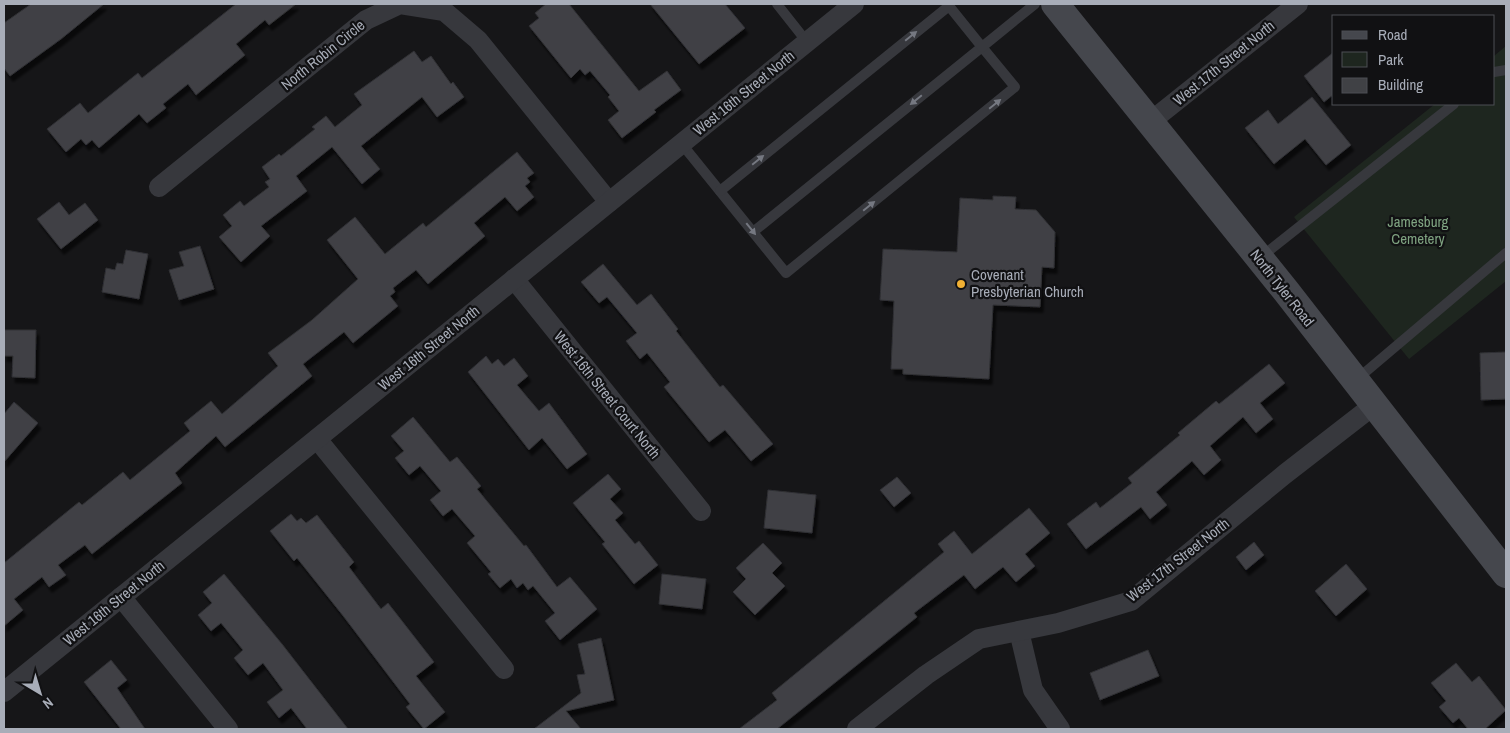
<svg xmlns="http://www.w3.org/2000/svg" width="1510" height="733" font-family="'Archivo Narrow',sans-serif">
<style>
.green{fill:#1e261f}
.building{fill:#404145;stroke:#303034;filter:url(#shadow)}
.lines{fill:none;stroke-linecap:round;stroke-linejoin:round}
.service{stroke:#37383d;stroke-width:10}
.minor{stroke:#37383d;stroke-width:20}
.secondary{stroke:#45474d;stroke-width:28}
.oneway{fill:#757881}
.poi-dot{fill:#f2b134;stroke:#111113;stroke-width:2}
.labels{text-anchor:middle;stroke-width:4.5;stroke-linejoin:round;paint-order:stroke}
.street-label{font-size:15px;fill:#a8adb8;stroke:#111113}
.park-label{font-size:15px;fill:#7fa381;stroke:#111113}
.poi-label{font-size:15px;fill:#a8adb8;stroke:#111113;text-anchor:start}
</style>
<defs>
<filter id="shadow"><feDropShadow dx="3" dy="5.5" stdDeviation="1" flood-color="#0009"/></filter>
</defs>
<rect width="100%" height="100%" fill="#161618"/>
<polygon class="green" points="1506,46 1506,281 1409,359 1294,217 1435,104 1494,104 1494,56"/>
<g class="building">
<polygon points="31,4 104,4 61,39 10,76 4,68 4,23"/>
<polygon points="236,4 296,4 269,25 265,20 236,44 245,55 196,95 188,84 163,104 166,108 147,123 139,114 99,148 92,140 86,145 81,139 66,152 47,129 80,103 88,113 138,73 142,78"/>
<polygon points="546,4 569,4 639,91 667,71 681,90 654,110 656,112 622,138 608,120 619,111 608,97 610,95 590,71 585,75 580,69 571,78 529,26 539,18 535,13"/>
<polygon points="650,4 725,4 745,28 699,64"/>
<polygon points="414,51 422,62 431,56 451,84 453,82 464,97 437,117 422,97 361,146 380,169 362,184 332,147 296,176 307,191 261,226 270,236 241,262 219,237 232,226 223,215 240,201 244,206 269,187 265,182 270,179 262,167 279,154 281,156 315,129 312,127 326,116 335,127 362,105 354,94"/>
<polygon points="1334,52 1334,94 1324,102 1304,76"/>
<polygon points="1312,97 1351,145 1326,165 1305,139 1274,164 1245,128 1268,110 1278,124"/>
<polygon points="517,152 534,173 527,178 530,182 525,186 534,197 517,211 505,197 474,223 485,236 428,284 416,270 393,288 395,292 390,296 398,306 353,343 344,332 303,364 312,376 225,447 216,436 175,473 182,483 92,554 85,545 58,565 66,575 49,587 42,577 14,599 23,610 4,626 4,563 79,502 82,505 123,472 130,480 190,431 184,423 211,401 222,414 278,366 268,353 312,320 358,279 327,240 355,217 385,254 423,223 426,227"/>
<polygon points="993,196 1016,197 1015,209 1036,210 1055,232 1054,268 1042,267 1040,307 993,305 989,379 903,374 903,369 891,369 894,301 880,300 883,249 957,252 960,198 993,200"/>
<polygon points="59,202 69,215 85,203 98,220 61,249 37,219"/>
<polygon points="200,246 214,289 179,300 169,270 184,266 179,252"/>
<polygon points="126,250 148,254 139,299 102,292 106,268 115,270 117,263 123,264"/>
<polygon points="603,264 637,305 651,294 678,329 676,331 720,387 723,385 773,444 751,461 725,430 709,442 664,387 670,382 647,353 640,359 626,341 637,333 607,297 599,303 581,282"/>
<polygon points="4,330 36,330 35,378 12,377 13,356 4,356"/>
<polygon points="1506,352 1506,399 1481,400 1480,353"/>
<polygon points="486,356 492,364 498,359 504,366 514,358 528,376 517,385 539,411 549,403 587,454 567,469 542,438 529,450 468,372"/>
<polygon points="1269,364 1285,383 1260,403 1273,419 1256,433 1243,417 1210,446 1221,460 1204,475 1192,461 1156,492 1167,505 1150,519 1141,507 1086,549 1067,524 1096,502 1100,508 1132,483 1128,478 1180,435 1178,433 1216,401 1219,404"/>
<polygon points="14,402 38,423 4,462 4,414"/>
<polygon points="413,417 450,462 457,457 481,486 477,489 524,546 526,545 557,587 570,577 597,609 560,640 545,621 555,613 533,586 528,590 523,583 517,588 511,579 500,588 488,574 491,572 467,543 475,536 452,509 443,516 430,500 441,491 420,466 409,475 395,458 404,451 391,436"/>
<polygon points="608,474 621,489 610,499 623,513 615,520 635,544 639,541 658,565 634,584 602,544 605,542 573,503"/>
<polygon points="897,477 911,493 894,507 880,490"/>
<polygon points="768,490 816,495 812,533 764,528"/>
<polygon points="1029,508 1050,533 1025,554 1035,566 1016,582 1003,567 975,589 964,575 914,613 917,617 777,729 739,729 777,700 772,693 944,552 938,544 954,531 972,554"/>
<polygon points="291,514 297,521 301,518 306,523 317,515 354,562 349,567 381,609 388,603 434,662 416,676 445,712 424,729 406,707 410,704 344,617 297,558 294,561 270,531"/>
<polygon points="1254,542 1264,555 1246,570 1236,557"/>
<polygon points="763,543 782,563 772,573 785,586 755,615 733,592 746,579 736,568"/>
<polygon points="1346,564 1367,589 1336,616 1315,591"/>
<polygon points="224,574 282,644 348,729 307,729 291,708 279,718 267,702 283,690 263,663 248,675 234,658 243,650 221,623 211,631 198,615 212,603 203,592"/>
<polygon points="662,574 706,579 702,609 659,604"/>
<polygon points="601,638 614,700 566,711 581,729 534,729 581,693 577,675 585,674 578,644"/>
<polygon points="1148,650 1159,676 1100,700 1090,673"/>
<polygon points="111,660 127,680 117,688 145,729 121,729 84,682"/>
<polygon points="1456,663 1472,682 1479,676 1506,710 1485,729 1468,729 1459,718 1453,723 1439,707 1446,701 1431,683"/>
</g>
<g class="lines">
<g class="service">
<polyline points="777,4 807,42"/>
<polyline points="1494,72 1506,70"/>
<polyline points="681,143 786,273 1015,87 982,47 753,232"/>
<polyline points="720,191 949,6 982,47 1035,4"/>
<polyline points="1261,257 1454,104"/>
<polyline points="1356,380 1506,253"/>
</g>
<g class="minor">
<polyline points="1150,122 1298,4"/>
<polyline points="159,187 366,20 400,4 444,11 478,40 609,202"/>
<polyline points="514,279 701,511"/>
<polyline points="317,439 504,669"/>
<polyline points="121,597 228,729"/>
<polyline points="1019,631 1033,690 1060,729"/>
<polyline points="4,692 854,4"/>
<polyline points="857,729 926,675 979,639 1058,623 1131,601 1285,474 1374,405"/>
</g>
<polyline class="secondary" points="1055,4 1286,291 1506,574"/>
</g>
<defs><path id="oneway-solid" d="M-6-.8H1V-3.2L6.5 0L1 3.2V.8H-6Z" transform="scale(1.25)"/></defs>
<g class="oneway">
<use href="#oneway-solid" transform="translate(911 36) rotate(-39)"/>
<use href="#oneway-solid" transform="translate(916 100) rotate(141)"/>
<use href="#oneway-solid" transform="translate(995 104) rotate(-39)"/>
<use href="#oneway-solid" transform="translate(758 160) rotate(-39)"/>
<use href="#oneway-solid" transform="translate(869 206) rotate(-39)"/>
<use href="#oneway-solid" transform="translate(751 229) rotate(51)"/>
</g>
<circle class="poi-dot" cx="961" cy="284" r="5"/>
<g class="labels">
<g class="street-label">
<text transform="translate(323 55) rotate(-39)" y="5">North Robin Circle</text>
<text transform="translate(1224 63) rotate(-39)" y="5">West 17th Street North</text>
<text transform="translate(744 93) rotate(-39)" y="5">West 16th Street North</text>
<text transform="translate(1282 288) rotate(52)" y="5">North Tyler Road</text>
<text transform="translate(429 348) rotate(-39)" y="5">West 16th Street North</text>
<text transform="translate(607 395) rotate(51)" y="5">West 16th Street Court North</text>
<text transform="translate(1178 560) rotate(-38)" y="5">West 17th Street North</text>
<text transform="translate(114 603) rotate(-39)" y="5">West 16th Street North</text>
</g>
<g class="park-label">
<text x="1418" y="227">Jamesburg<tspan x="1418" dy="17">Cemetery</tspan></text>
</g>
<g class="poi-label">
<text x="971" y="280">Covenant<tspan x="971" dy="17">Presbyterian Church</tspan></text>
</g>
</g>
<rect width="1510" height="733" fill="none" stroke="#a8adb8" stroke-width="10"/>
<rect x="1332" y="15" width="162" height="90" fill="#111113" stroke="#4d4f55"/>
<rect x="1342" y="31" width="25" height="8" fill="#45474d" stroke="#4d4f55"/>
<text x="1378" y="40" font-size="15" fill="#a8adb8">Road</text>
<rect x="1342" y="52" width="25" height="15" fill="#1e261f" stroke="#4d4f55"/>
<text x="1378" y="65" font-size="15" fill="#a8adb8">Park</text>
<rect x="1342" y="78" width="25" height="15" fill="#404145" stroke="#4d4f55"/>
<text x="1378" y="90" font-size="15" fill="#a8adb8">Building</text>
<g transform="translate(40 693) rotate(142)" stroke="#111113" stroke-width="4" paint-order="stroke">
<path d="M0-4L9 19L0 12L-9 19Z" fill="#a8adb8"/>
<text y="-8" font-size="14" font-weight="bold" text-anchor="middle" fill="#a8adb8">N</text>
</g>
</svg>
